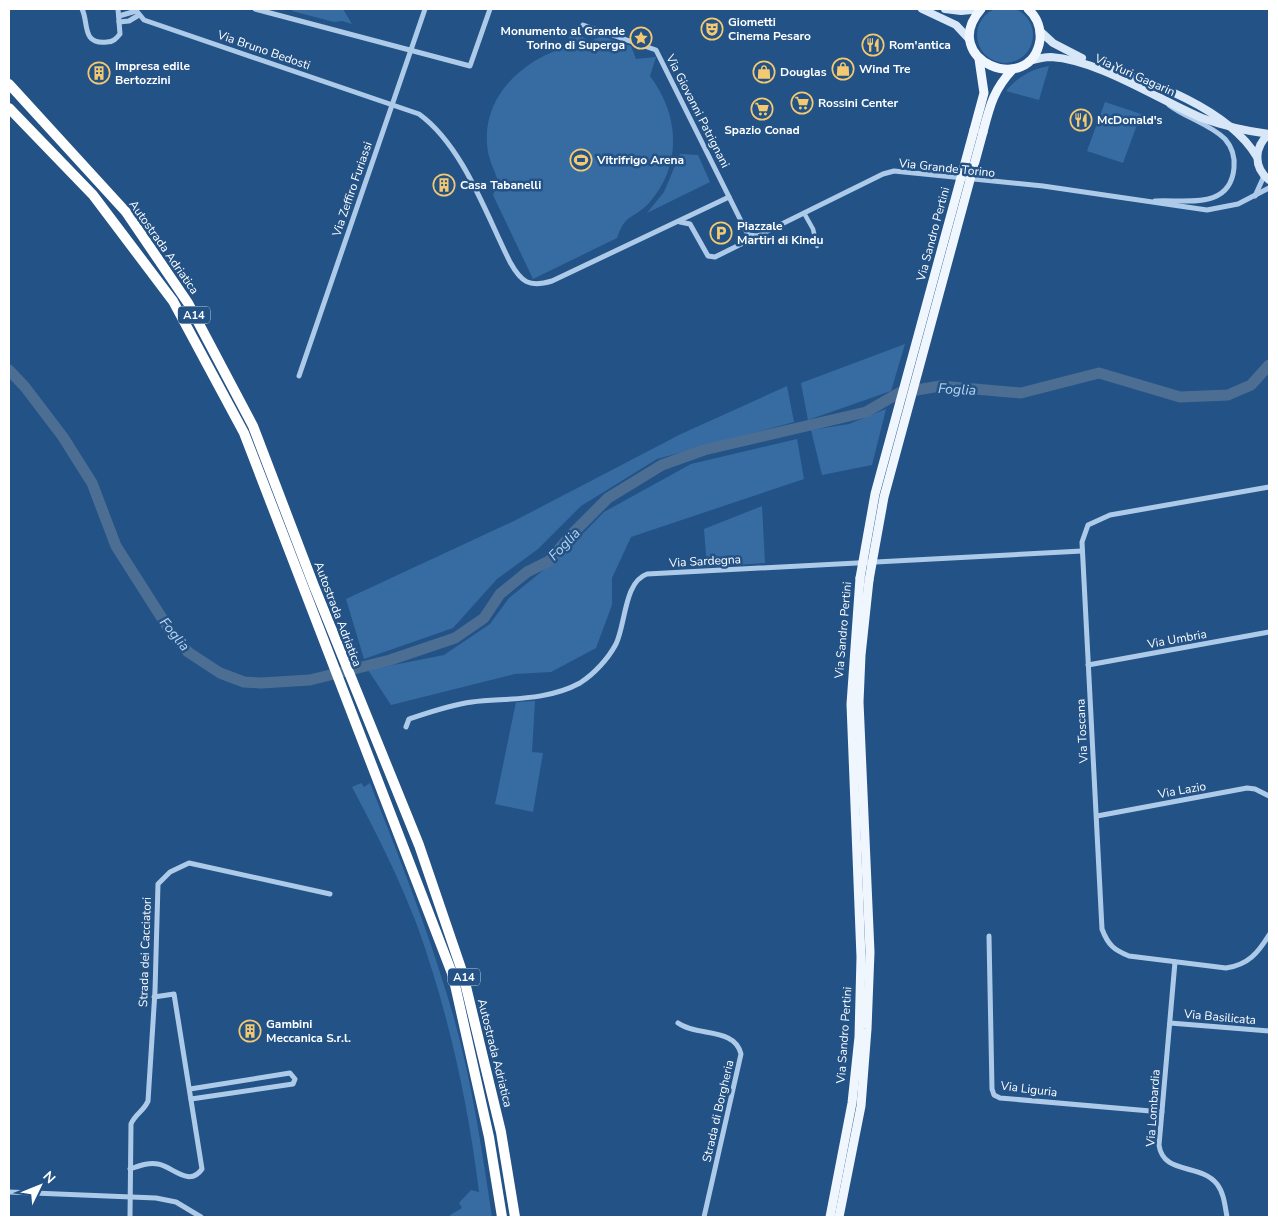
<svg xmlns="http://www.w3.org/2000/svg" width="1278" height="1226" font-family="'Nunito Sans',sans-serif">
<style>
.green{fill:#376ca3}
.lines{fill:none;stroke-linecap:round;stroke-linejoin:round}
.river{stroke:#4d6e93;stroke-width:11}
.pedestrian{stroke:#adcbe9;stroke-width:4.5}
.minor{stroke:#adcbe9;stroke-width:5}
.secondary{stroke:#d8e7f7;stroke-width:8}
.primary{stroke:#f0f6fe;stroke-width:9}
.motorway{stroke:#fff;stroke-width:10}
.primary-bridge{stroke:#f0f6fe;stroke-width:9}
.labels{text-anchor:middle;stroke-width:5;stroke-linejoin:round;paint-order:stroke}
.shield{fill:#235286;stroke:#bdcbdb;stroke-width:1}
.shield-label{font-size:11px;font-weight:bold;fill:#fff}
.poi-label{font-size:12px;font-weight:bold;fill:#fff;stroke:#235286;text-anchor:start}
.street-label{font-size:12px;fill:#fff;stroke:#235286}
.water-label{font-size:14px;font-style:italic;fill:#b9d4f0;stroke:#235286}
</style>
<rect width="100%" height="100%" fill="#235286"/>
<g class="green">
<circle cx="1005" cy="35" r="28"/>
<polygon points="293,9 343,9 352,24 342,21 334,22 292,11"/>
<path d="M 572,28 L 589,42 L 601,36 L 631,46 L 636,59 L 656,57 L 650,76 C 679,114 683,165 649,203 C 633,220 626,212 617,238 L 533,279 L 493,195 L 498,181 C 495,172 490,162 488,152 C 479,100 520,61 566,47 Z"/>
<path d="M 1049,66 L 1039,100 L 1006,91 C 1017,77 1032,69 1049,66 Z"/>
<polygon points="1105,102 1141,114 1123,163 1087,151"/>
<polygon points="680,154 698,155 710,182 647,213 664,192"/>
<polygon points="905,344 891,391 808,420 801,383"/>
<polygon points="787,386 794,422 657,459 581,506 538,549 497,579 453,628 364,659 346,599 514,521 681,434"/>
<polygon points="886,409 872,465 822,475 811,430 849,424"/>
<polygon points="797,439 804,479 631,537 612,578 612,605 596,648 551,672 515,674 391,705 368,670 444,655 490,624 509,598 562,555 604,512 691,464"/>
<polygon points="762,506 765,563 707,567 704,529"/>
<polygon points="535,701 532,752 543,753 533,812 495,804 516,702"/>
<path d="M 361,783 L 364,787 L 370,783 C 398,854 426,925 448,998 C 470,1069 481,1143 492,1217 L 451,1217 L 450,1215 L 462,1208 L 459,1203 L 471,1190 L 479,1192 C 468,1102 448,1011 417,925 C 399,878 376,832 352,787 Z"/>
</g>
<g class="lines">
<polyline class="river" points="9,370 25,387 63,437 92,483 116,546 172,634 188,652 220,673 244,682 261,683 310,680 390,660 455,638 484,618 500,594 527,572 549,561 571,535 608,498 662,465 704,450 866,412 899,393 940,386 1021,393 1099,373 1180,397 1228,395 1251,385 1269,365"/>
<polyline class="pedestrian" points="804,213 813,229 817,246"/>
<g class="minor">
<path d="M 82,9 C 89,22 81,45 107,42 C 113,42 116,39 120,34 L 118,9"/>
<path d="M 135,9 L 144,20 L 419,114 C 463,146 486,214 510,262 C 521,282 529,288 552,281 L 729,197"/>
<polyline points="255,9 470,66 490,9"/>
<polyline points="119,16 136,11"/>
<polyline points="119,22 129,21 139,15"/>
<polyline points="583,25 656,50 746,231 749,235 757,236"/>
<polyline points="1255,196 1264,176"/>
<path d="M 1155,201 C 1184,199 1230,211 1234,168 C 1235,158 1232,147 1225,139 C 1210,124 1186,118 1169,105"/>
<polyline points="680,222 690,224 708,256 715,257 883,174 894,171 1043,186 1207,210 1238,204 1269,188"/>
<polyline points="299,376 425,9"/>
<path d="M 1269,487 L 1110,515 L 1088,525 L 1082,542 L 1102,929 C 1108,945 1114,950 1129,956 L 1226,968 C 1248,965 1258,953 1269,935"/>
<polyline points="1088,665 1269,632"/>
<path d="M 406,727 L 409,719 C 430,712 450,705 472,702 C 508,698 547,701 580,683 C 594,674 608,659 616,644 C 626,623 624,582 647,574 L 1082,551"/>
<polyline points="1097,816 1247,788 1255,789 1269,796"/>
<polyline points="989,936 992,1089 994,1095 1000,1098 1162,1112"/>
<path d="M 1175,962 L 1159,1145 C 1163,1175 1200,1163 1217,1184 C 1224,1193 1225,1206 1227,1217"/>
<path d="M 678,1023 C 697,1037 735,1027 741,1054 L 704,1217"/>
<polyline points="1170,1023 1269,1031"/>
<polyline points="190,1089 290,1073 295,1079 293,1084 191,1099"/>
<path d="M 130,1169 C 139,1166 148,1162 158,1164 C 172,1166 189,1188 202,1169 L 174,994 L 154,997"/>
<polyline points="9,1192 156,1198 176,1202 201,1217"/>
<path d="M 130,1217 L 131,1124 C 135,1114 144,1111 148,1101 L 155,991 L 158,884 L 170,872 L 189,863 L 330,894"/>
</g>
<g class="secondary">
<polyline points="922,9 956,25 970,40"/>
<polyline points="945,9 961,11 981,9"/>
<polyline points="1040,31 1053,43 1082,58"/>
<path d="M 1029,61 C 1036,59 1044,57 1051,57 C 1099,60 1157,99 1202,118 C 1224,126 1246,131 1269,134"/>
<path d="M 1100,65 C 1151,82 1228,108 1257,157"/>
<path d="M 1269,134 C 1254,147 1253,167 1269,180"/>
</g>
<g class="primary">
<path d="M 981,9 C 937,60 1031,98 1040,40 C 1041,28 1037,17 1028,9"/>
<polyline points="974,130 984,93 979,59"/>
<path d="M 983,132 C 990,105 994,89 1013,69"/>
<polyline points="830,1217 852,1103 859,1037 861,957 851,704 860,578"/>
<polyline points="839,1217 861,1106 867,1029 870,952 859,702 861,655 869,580"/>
</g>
<g class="motorway">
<polyline points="9,84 126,212 188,303 253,426 314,586 419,845 463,974 501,1132 515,1217"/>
<polyline points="9,108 93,195 173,301 244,433 453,976 489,1137 502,1217"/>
</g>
<g class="primary-bridge">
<polyline points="860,578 875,494 974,130"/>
<polyline points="869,580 884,497 983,132"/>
</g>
</g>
<defs>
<g id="theatre-ring" transform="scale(1.125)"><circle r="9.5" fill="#235286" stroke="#f4c970" stroke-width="1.5"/><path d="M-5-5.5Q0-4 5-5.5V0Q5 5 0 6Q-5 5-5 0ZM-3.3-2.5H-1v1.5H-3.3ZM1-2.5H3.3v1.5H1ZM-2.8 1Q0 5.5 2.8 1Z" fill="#f4c970"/></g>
<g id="sight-ring" transform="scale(1.125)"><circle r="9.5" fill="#235286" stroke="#f4c970" stroke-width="1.5"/><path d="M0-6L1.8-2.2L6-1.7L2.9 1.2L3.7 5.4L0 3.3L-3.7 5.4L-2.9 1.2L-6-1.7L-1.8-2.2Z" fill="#f4c970"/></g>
<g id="restaurant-ring" transform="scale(1.125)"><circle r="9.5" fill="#235286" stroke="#f4c970" stroke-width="1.5"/><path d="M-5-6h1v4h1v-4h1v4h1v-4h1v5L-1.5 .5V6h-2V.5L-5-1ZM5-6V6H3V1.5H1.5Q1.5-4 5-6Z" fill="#f4c970"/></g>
<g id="shop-ring" transform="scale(1.125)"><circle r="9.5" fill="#235286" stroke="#f4c970" stroke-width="1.5"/><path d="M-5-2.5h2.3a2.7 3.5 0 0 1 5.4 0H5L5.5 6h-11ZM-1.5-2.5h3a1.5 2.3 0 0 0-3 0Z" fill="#f4c970"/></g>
<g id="building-ring" transform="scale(1.125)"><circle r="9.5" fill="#235286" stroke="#f4c970" stroke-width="1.5"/><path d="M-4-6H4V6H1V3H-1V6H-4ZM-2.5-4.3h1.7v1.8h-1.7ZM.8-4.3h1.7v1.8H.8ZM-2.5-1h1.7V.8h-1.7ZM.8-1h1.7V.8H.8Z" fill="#f4c970"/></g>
<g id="supermarket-ring" transform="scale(1.125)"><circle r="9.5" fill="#235286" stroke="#f4c970" stroke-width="1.5"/><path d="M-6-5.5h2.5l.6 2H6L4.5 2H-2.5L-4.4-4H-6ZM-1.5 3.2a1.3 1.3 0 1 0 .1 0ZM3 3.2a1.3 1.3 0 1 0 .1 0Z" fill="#f4c970"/></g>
<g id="stadium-ring" transform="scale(1.125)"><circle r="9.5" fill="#235286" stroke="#f4c970" stroke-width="1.5"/><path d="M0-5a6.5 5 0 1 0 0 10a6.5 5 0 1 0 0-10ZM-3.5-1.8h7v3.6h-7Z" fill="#f4c970"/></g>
<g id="parking-ring" transform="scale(1.125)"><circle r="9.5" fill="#235286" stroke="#f4c970" stroke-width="1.5"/><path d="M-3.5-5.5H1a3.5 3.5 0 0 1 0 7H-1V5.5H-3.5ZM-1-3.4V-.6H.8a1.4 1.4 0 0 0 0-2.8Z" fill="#f4c970"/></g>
</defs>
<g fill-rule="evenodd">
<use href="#theatre-ring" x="712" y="29"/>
<use href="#sight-ring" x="641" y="38"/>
<use href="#restaurant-ring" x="873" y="45"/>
<use href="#shop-ring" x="843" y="69"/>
<use href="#shop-ring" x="764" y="72"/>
<use href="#building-ring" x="99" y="73"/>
<use href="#supermarket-ring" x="802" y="103"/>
<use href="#supermarket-ring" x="762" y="109"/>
<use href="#restaurant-ring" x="1081" y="120"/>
<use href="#stadium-ring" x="581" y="160"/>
<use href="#building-ring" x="444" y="185"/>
<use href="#parking-ring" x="721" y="233"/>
<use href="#building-ring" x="250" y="1031"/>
</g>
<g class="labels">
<g class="shield">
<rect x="178" y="306.5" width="32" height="17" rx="4"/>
<rect x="448" y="968.5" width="32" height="17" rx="4"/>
</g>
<g class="shield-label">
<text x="194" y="319">A14</text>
<text x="464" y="981">A14</text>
</g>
<g class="poi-label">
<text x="728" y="26">Giometti<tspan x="728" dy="14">Cinema Pesaro</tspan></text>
<text x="625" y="35" text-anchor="end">Monumento al Grande<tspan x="625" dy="14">Torino di Superga</tspan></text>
<text x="889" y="49">Rom'antica</text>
<text x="115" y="70">Impresa edile<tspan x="115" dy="14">Bertozzini</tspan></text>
<text x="859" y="73">Wind Tre</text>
<text x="780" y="76">Douglas</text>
<text x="818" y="107">Rossini Center</text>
<text x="1097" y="124">McDonald's</text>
<text x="762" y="134" text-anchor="middle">Spazio Conad</text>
<text x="597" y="164">Vitrifrigo Arena</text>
<text x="460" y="189">Casa Tabanelli</text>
<text x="737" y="230">Piazzale<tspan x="737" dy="14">Martiri di Kindu</tspan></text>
<text x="266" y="1028">Gambini<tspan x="266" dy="14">Meccanica S.r.l.</tspan></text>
</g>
<g class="street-label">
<text transform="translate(264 50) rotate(19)" y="4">Via Bruno Bedosti</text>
<text transform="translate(1135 75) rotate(24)" y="4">Via Yuri Gagarin</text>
<text transform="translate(698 111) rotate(63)" y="4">Via Giovanni Patrignani</text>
<text transform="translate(947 168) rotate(6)" y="4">Via Grande Torino</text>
<text transform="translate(352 189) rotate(-71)" y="4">Via Zeffiro Furiassi</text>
<text transform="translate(933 234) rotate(-75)" y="4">Via Sandro Pertini</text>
<text transform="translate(164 247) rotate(55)" y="4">Autostrada Adriatica</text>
<text transform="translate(705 561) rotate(-3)" y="4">Via Sardegna</text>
<text transform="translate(338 614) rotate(69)" y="4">Autostrada Adriatica</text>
<text transform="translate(843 630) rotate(-85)" y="4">Via Sandro Pertini</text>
<text transform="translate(1177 639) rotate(-10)" y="4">Via Umbria</text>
<text transform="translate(1082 731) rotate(-93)" y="4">Via Toscana</text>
<text transform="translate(1182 790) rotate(-10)" y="4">Via Lazio</text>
<text transform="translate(145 952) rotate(-88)" y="4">Strada dei Cacciatori</text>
<text transform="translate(1220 1017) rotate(5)" y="4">Via Basilicata</text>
<text transform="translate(844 1035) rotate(-86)" y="4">Via Sandro Pertini</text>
<text transform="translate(495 1053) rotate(76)" y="4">Autostrada Adriatica</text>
<text transform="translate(1029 1089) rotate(7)" y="4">Via Liguria</text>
<text transform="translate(1153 1108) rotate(-86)" y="4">Via Lombardia</text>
<text transform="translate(718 1111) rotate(-77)" y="4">Strada di Borgheria</text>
</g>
<g class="water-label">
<text transform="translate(957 389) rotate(3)" y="5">Foglia</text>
<text transform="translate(564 544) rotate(-46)" y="5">Foglia</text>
<text transform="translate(175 634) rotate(51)" y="5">Foglia</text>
</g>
</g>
<rect width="1278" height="1226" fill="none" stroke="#ffffff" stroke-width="20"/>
<g transform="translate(40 1186) rotate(47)" stroke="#235286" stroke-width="4" paint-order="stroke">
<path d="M0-4L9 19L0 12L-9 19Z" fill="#ffffff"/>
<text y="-8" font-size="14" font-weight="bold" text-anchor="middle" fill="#ffffff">N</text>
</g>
</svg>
